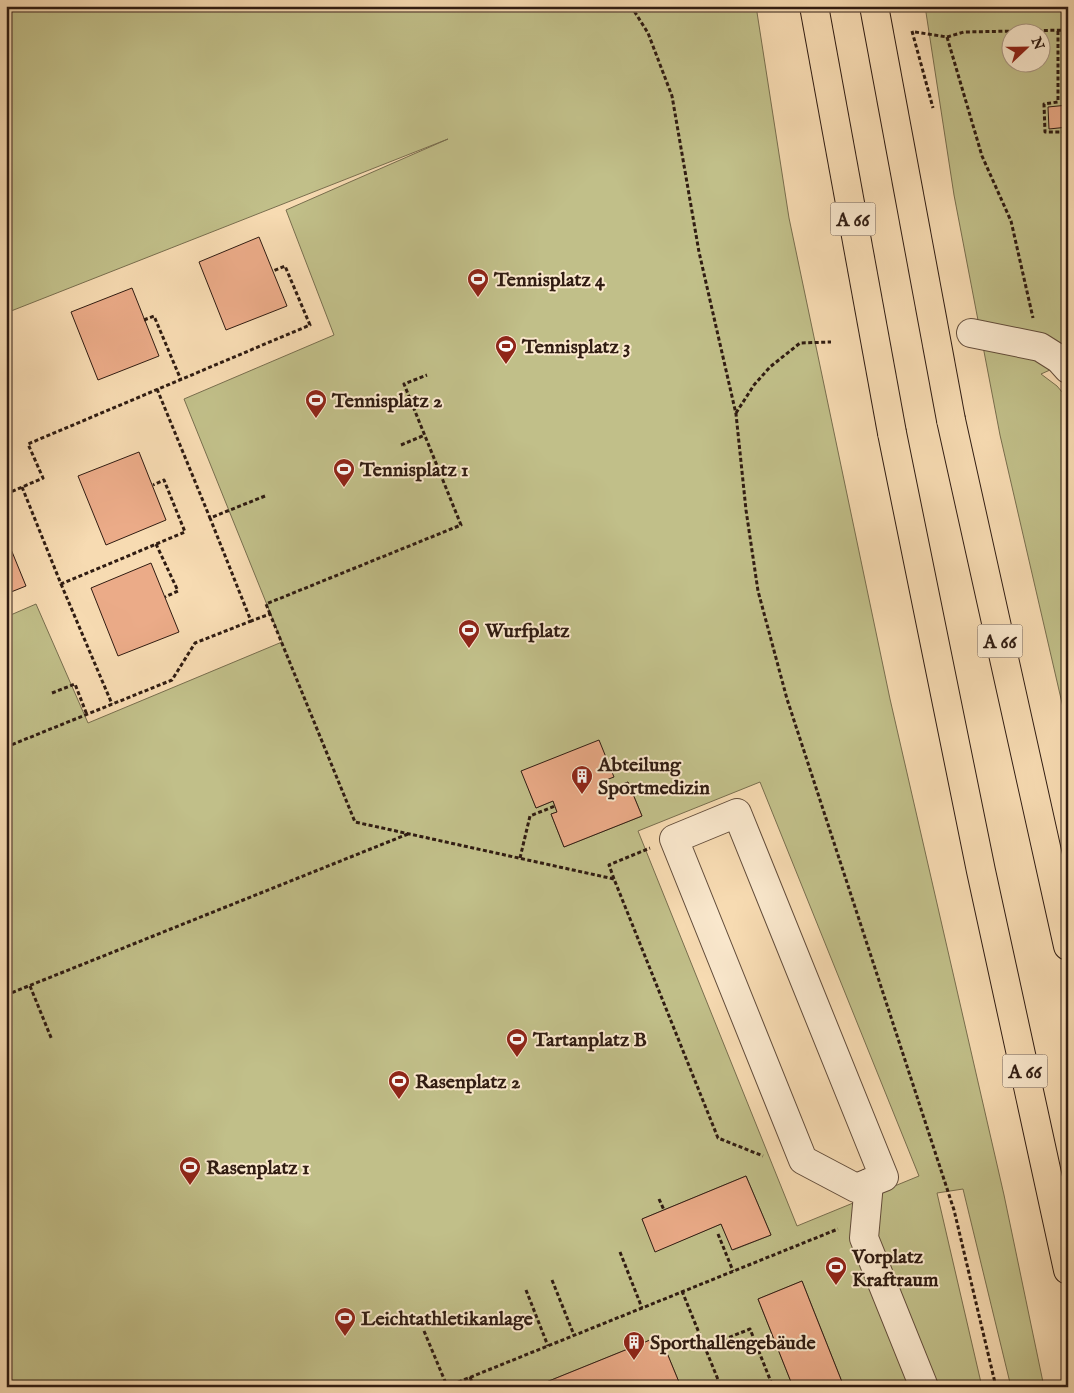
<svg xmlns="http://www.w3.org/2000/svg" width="1074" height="1393" font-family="'IM FELL English',serif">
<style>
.green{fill:#c1bf89;stroke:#786e4e;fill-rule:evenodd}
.building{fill:#ebab88;stroke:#301c12}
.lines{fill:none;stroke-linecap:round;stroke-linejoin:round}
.minor-casing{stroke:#624c3a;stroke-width:30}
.highway-casing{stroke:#301c12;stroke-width:30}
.path{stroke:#301c12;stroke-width:3;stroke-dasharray:4 2.5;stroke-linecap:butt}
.minor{stroke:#fae8cd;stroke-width:28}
.highway{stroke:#f7dbb2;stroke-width:28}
.highway-bridge-casing{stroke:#301c12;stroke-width:30;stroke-linecap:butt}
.highway-bridge{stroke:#f7dbb2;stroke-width:28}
.labels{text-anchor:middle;stroke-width:4;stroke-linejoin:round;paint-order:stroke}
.shield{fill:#fae8cd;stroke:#6d594a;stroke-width:1}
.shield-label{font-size:19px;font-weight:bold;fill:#301c12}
.poi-label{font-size:20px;font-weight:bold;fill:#301c12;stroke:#fae8cd;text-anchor:start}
</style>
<rect width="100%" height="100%" fill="#f7dbb2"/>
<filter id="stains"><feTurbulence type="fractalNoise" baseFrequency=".004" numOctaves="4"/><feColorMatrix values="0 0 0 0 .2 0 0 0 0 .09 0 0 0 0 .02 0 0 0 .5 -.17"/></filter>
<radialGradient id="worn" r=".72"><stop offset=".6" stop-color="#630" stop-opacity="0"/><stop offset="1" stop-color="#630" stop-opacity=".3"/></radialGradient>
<g class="green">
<path d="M 6,6 L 756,6 L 789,218 L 890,699 L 1004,1195 L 1044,1387 L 1011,1387 L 963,1189 L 937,1193 L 982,1387 L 844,1387 L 802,1281 L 758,1299 L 793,1387 L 681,1387 L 660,1336 L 534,1387 L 6,1387 L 6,617 L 36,604 L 88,723 L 282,642 L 184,399 L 334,335 L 286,210 L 448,139 L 6,313 ZM 522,771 L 606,780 L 610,789 L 628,782 L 642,816 L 564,847 L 551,814 L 557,812 L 553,801 L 536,808 ZM 760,782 L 919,1176 L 797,1226 L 638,831 ZM 746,1176 L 771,1235 L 733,1250 L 721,1224 L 656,1251 L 642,1219 Z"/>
<path d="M 925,6 L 1068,6 L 1068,362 L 1041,374 L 1057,386 L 1068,399 L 1068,729 L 1000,435 L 954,195 ZM 1012,32 L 1042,32 L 1042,62 L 1012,62 Z"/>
</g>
<g class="building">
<polygon points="1068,105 1068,127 1049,129 1048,107"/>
<polygon points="259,237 287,306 226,330 199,262"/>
<polygon points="132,288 159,356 98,380 71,312"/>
<polygon points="139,452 166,520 106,545 78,476"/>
<polygon points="6,537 26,586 6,594"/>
<polygon points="151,563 179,632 118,656 91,588"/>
<polygon points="599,740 614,777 606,780 610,789 628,782 642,816 564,847 551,814 557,812 553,801 536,808 521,771"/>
<polygon points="746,1176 771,1235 732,1250 721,1224 655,1252 642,1219"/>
<polygon points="802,1281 813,1309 844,1387 793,1387 758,1299"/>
<polygon points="660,1336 681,1387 534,1387"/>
</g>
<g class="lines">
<g class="minor-casing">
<g id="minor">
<polyline points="971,333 1040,347 1059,359 1068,369"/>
<polygon points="737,813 884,1177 856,1188 803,1160 674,839"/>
<polyline points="869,1183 864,1238 924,1387"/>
</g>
</g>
<g class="highway-casing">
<g id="highway">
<polyline points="951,420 1068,946"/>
<polyline points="892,433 981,871 1068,1270"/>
</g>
</g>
<g class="path">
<polyline points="631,6 648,33 672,96 699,252 736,414 746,510 758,591 787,699 954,1210 996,1387"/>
<polyline points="912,31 933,108"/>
<polyline points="1058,31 1058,102 1044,104 1045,132 1068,132"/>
<polyline points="915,32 947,37 964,32 1068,30"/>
<polyline points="947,37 982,156 1011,221 1033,318"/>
<polyline points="144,320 154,316 181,380"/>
<polyline points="157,389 210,518"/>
<polyline points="736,413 754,385 770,367 800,343 831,342"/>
<polyline points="401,445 425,435"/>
<polyline points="22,487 61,584 185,532 164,480 153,485"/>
<polyline points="6,494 43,478 28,444 310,325 285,266 273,271"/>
<polyline points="265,496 210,518 251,621 270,614 355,822 614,879 718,1138 763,1156"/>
<polyline points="156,544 178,591 165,597"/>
<polyline points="61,584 112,704"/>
<polyline points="270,614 266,604 461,525 404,384 427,375"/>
<polyline points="52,693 75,684 87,715"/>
<polyline points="6,747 172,680 195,643 251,621"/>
<polyline points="520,858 530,816 555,806"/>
<polyline points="614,879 609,865 650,848"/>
<polyline points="30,986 52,1040"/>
<polyline points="6,995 408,834"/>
<polyline points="659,1199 664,1210"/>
<polyline points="718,1234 733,1271"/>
<polyline points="620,1252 642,1308"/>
<polyline points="552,1280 574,1335"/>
<polyline points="526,1290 548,1346"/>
<polyline points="682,1291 721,1387"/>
<polyline points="424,1331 447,1386"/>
<polyline points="705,1347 750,1329 773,1387"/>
<polyline points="470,1377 474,1387"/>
<polyline points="446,1387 838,1229"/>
</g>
<use href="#minor" class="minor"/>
<use href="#highway" class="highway"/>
<g class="highway-bridge-casing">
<g id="highway-bridge">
<polyline points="814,6 892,433"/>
<polyline points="874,6 951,420"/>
</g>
</g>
<use href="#highway-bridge" class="highway-bridge"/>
</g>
<defs>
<g id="stadium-pin" transform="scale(1.125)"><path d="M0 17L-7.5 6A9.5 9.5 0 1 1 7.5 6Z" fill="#8f2418" stroke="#fae8cd"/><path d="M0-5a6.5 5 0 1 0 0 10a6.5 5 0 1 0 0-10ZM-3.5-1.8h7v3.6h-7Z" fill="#fff"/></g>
<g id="building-pin" transform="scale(1.125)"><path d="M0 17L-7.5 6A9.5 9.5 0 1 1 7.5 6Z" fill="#8f2418" stroke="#fae8cd"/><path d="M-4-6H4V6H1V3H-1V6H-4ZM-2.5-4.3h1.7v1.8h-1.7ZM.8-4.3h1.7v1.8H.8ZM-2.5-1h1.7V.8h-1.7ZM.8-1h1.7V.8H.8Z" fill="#fff"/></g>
</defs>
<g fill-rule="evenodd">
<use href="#stadium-pin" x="478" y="279"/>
<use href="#stadium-pin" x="506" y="346"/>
<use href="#stadium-pin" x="316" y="400"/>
<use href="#stadium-pin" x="344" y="469"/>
<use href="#stadium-pin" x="469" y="630"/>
<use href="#building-pin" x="582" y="776"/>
<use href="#stadium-pin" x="517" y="1039"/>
<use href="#stadium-pin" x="399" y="1081"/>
<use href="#stadium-pin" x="190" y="1167"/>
<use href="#stadium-pin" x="836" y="1267"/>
<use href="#stadium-pin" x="345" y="1318"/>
<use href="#building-pin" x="634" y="1342"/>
</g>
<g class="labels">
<g class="shield">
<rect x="830.5" y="202.5" width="45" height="33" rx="4"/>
<rect x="977.5" y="624.5" width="45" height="33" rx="4"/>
<rect x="1002.5" y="1054.5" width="45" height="33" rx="4"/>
</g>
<g class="shield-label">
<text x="853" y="226">A 66</text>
<text x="1000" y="648">A 66</text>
<text x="1025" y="1078">A 66</text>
</g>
<g class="poi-label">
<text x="494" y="286">Tennisplatz 4</text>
<text x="522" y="353">Tennisplatz 3</text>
<text x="332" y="407">Tennisplatz 2</text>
<text x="360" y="476">Tennisplatz 1</text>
<text x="485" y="637">Wurfplatz</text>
<text x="598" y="771">Abteilung<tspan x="598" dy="23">Sportmedizin</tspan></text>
<text x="533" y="1046">Tartanplatz B</text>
<text x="415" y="1088">Rasenplatz 2</text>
<text x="206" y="1174">Rasenplatz 1</text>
<text x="852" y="1263">Vorplatz<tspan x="852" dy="23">Kraftraum</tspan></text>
<text x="361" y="1325">Leichtathletikanlage</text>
<text x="650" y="1349">Sporthallengebäude</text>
</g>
</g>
<rect width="1074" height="1393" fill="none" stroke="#f7dbb2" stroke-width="25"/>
<rect x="8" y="8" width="1059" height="1378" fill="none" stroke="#301c12" stroke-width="2.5"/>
<rect x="12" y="12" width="1049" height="1368" fill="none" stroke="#301c12"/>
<g transform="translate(1026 48) rotate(68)"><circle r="24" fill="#fae8cd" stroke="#a99682"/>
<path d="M0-4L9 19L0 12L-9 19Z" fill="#8f2418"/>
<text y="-8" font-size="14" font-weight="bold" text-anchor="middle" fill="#301c12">N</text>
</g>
<rect width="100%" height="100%" filter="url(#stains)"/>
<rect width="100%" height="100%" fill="url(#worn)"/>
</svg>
